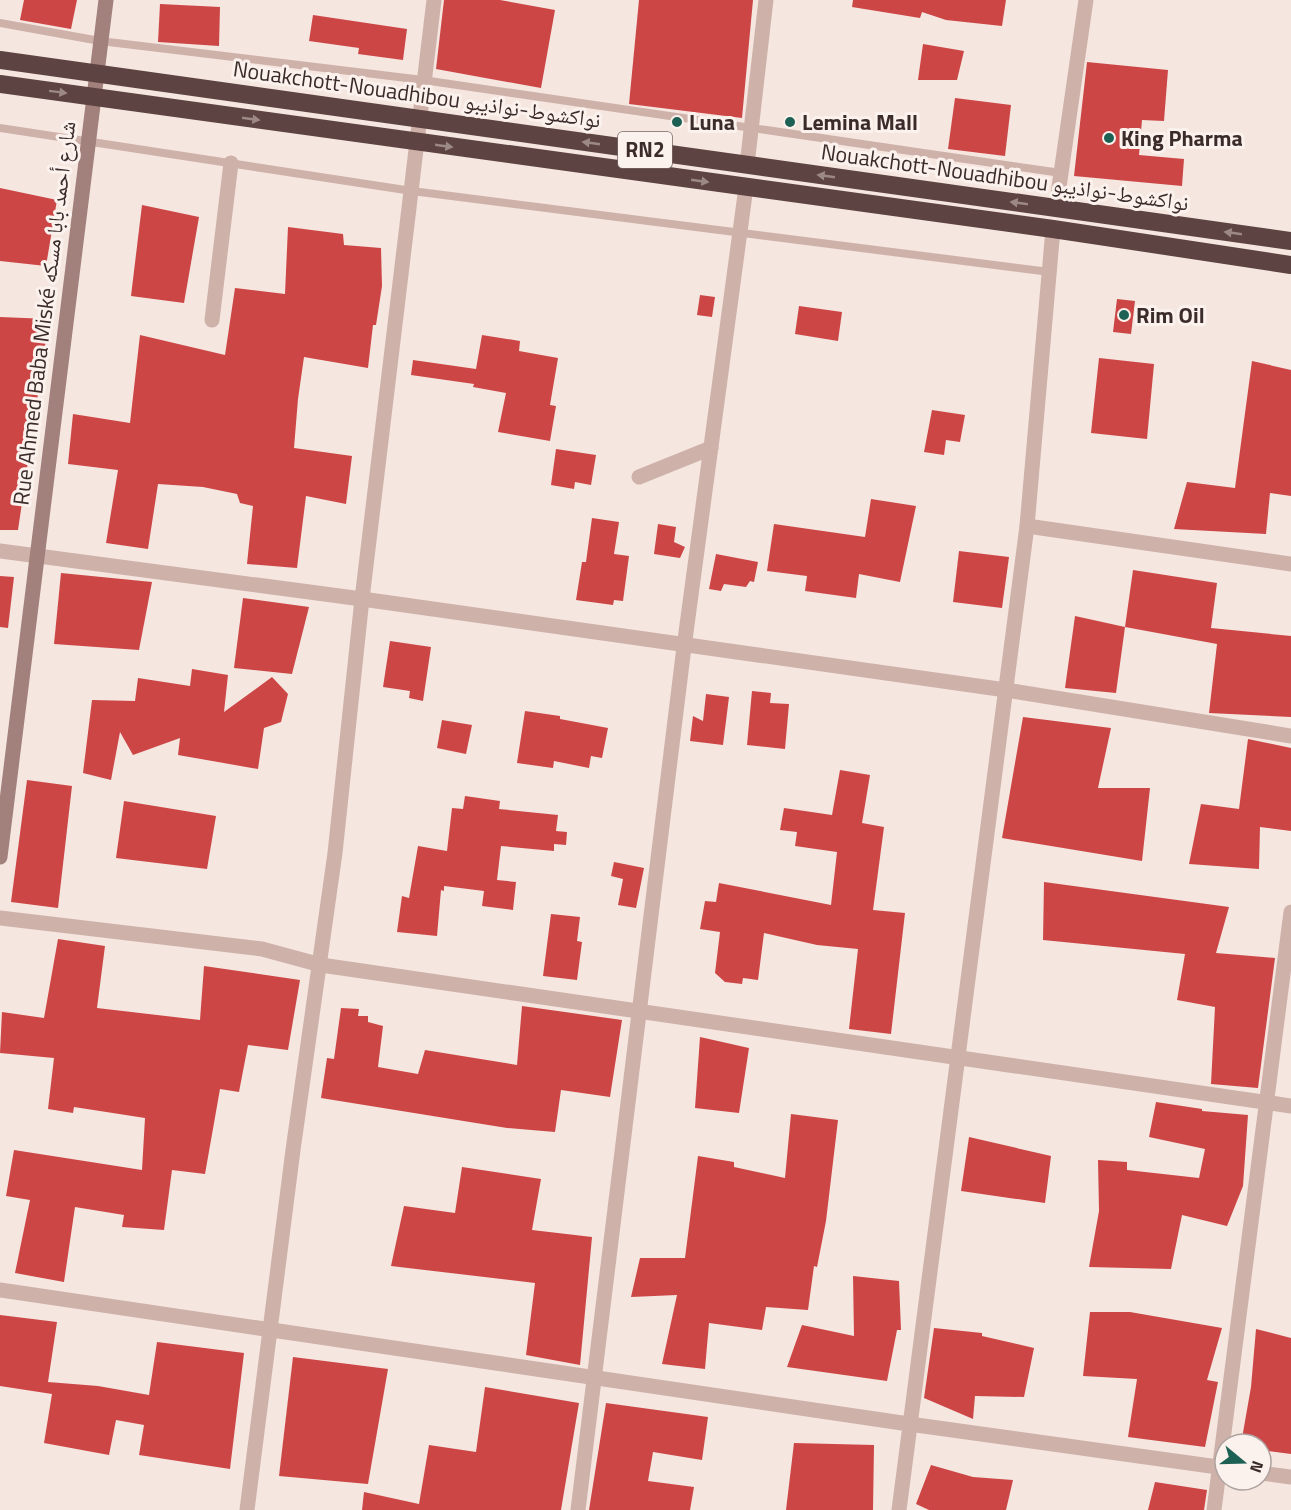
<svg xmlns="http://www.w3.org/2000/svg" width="1291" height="1510" font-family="'Titillium Web','Noto Naskh Arabic',sans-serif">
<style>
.building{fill:#cd4646}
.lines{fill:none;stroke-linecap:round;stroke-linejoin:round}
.lane{stroke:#ceb2aa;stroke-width:8}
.street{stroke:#ceb2aa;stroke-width:15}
.secondary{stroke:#a2807b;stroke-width:15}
.highway{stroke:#5d4341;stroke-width:18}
.oneway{fill:#9c8986}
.poi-dot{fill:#1d6054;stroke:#fbf1ed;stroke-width:2}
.labels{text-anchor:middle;stroke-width:6;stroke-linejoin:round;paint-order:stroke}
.shield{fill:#fbf1ed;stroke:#756664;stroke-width:1.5}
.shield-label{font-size:21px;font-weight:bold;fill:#3b2b2a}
.street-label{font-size:22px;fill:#3b2b2a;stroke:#fbf1ed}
.poi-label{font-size:22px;font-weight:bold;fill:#3b2b2a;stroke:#fbf1ed;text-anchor:start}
</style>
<rect width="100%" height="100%" fill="#f5e6e0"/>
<g class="building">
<polygon points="24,0 77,0 71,29 20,20"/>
<polygon points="444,0 500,0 555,10 541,88 436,69"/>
<polygon points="639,0 753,0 742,118 629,104"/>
<polygon points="853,0 1006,0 1002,26 946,20 922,12 920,18 852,7"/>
<polygon points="160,4 220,7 219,46 158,42"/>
<polygon points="313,15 407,29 403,60 358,54 359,48 309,41"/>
<polygon points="923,44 964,51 957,80 918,80"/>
<polygon points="1087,62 1168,70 1164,121 1142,120 1139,155 1184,159 1182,186 1074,176"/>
<polygon points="955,98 1011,105 1005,156 948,149"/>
<polygon points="0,188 57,200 46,266 0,261"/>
<polygon points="142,205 199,217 184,303 131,296"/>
<polygon points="288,227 343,234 344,245 381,248 382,286 376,325 373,325 368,368 304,357 298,399 294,448 352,456 346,504 306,496 297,568 247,564 253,506 240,503 237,494 203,487 158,484 148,549 106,543 118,470 68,464 73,414 130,423 140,335 225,355 235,288 285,294"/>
<polygon points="700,295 715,297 712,317 697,315"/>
<polygon points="1117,299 1135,301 1131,334 1113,332"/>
<polygon points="799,306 842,312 838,341 795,334"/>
<polygon points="0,317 49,319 18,530 0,530"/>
<polygon points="482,335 520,341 519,351 558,358 550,405 556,406 550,441 498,432 506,393 473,387 474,384 411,375 413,360 476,369"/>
<polygon points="1099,358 1154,364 1147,439 1091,433"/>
<polygon points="1252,361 1291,370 1291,496 1270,493 1266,534 1174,529 1187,482 1235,488"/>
<polygon points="932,410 965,415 960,442 946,440 944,455 924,452"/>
<polygon points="556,449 596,455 591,485 575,482 574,489 551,485"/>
<polygon points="871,499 916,506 900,582 859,574 856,598 805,591 807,576 767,571 774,524 865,537"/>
<polygon points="592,518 619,522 614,554 629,556 623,601 614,600 613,605 576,600 582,562 586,562"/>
<polygon points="658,524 676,527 674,542 685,547 680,558 654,554"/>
<polygon points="959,551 1009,557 1002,608 953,602"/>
<polygon points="716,554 758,562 754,582 750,581 746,587 724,584 721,591 709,589"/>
<polygon points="1133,570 1217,583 1211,628 1291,636 1291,717 1209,713 1217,644 1125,627"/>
<polygon points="61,573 152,582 139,650 54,644"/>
<polygon points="0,576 14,577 8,628 0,627"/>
<polygon points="243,598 309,607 292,674 234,668"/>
<polygon points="1075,616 1125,627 1116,693 1065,688"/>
<polygon points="390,641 431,647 423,701 409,698 410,691 383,687"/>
<polygon points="192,669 228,675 224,712 272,677 288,694 281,722 264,728 258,769 178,755 180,738 133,755 120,732 111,780 83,773 92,700 135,701 138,678 190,686"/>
<polygon points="752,691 771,693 770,703 789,704 785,749 747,745"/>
<polygon points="706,694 729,697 723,745 690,741 693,716 703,721"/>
<polygon points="525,711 560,716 560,719 608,728 602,758 591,756 589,768 554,761 553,768 517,763"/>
<polygon points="1023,717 1111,728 1098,788 1150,788 1142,861 1002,838"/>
<polygon points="442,720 472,725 466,754 437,748"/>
<polygon points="1248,739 1291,748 1291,831 1260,827 1259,869 1189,864 1201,804 1239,809"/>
<polygon points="840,770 870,775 862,823 884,827 873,910 905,913 891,1034 849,1029 858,949 817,945 764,933 758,980 743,978 742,984 725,982 715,973 720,932 700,929 705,901 716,902 719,883 831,905 837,852 795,846 797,832 780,830 784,808 832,815"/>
<polygon points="27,780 72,786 58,908 11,902"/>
<polygon points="465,796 500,801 499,809 558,815 556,831 567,832 566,845 554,844 554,851 501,846 497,880 516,882 513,910 482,906 484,891 444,886 444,891 441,890 437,936 397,932 402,896 409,898 418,846 447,851 452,808 463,809"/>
<polygon points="124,801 216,816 207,869 116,858"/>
<polygon points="614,862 644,868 636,908 618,905 623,879 611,876"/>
<polygon points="1044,882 1229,907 1216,953 1275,958 1258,1088 1211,1084 1215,1007 1177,1000 1185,954 1043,940"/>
<polygon points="551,914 580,917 577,941 582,942 577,980 543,976"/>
<polygon points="58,939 105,946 97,1008 200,1020 204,966 300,980 288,1050 248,1045 239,1092 220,1089 205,1174 172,1170 164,1230 122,1227 124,1215 75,1207 64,1282 15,1273 30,1200 6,1196 14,1150 142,1170 145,1118 74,1107 73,1113 48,1109 54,1058 0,1053 2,1012 44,1018"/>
<polygon points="522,1006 622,1020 610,1097 561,1090 555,1132 507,1128 321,1098 327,1058 334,1059 341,1008 359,1009 358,1016 368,1016 368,1022 383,1026 378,1067 418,1074 425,1050 517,1065"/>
<polygon points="700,1037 749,1048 739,1113 695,1108"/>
<polygon points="1156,1102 1202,1109 1202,1111 1248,1115 1243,1186 1227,1226 1182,1215 1171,1269 1089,1267 1099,1211 1098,1160 1127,1162 1127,1170 1199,1178 1205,1149 1149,1137"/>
<polygon points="791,1114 838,1120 826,1221 817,1267 814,1266 808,1310 766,1307 762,1330 709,1323 705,1369 662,1364 677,1295 631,1297 640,1258 685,1258 698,1156 734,1162 734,1167 785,1178"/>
<polygon points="969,1137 1051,1156 1045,1203 961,1191"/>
<polygon points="462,1167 541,1179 532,1230 592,1237 580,1365 526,1355 535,1283 391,1266 404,1206 455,1213"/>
<polygon points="853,1276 899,1281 901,1330 897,1330 887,1381 787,1367 802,1325 854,1336"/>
<polygon points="1090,1312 1130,1312 1222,1328 1207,1380 1218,1382 1205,1447 1128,1437 1137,1379 1083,1376"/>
<polygon points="0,1315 57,1322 48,1382 98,1386 149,1395 157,1342 244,1353 230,1469 139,1455 144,1425 116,1420 109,1455 44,1443 52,1394 0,1386"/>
<polygon points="934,1328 982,1333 982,1336 1034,1348 1024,1397 975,1396 973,1419 924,1398"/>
<polygon points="1256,1329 1291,1338 1291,1454 1261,1450 1261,1444 1241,1444 1251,1387"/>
<polygon points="293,1357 388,1369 368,1484 279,1476"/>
<polygon points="485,1387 579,1403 561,1510 362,1510 364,1492 419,1504 429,1445 476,1452"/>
<polygon points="606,1403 708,1417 702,1460 653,1452 648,1481 694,1487 690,1510 589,1510"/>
<polygon points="794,1443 874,1445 873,1510 786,1510"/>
<polygon points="931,1465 973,1477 1013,1480 1006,1510 929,1510 916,1504"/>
<polygon points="1155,1482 1207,1490 1204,1510 1148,1510"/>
</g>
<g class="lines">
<g class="lane">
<polyline points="0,23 100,41 423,80 1061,173"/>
<polyline points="0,128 412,191 1050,272"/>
</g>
<g class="street">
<polyline points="747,165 766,0"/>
<polyline points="1056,208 1086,0"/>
<polyline points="212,320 231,163"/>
<polyline points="639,477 711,448"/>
<polyline points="1027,526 1291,564"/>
<polyline points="0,551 362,599 1006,690 1291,736"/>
<polyline points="0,918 262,949 321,965 1291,1106"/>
<polyline points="0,1290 909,1424 1225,1468"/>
<polyline points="1261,1473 1291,1477"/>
<polyline points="247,1510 293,1150 335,853 362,599 434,0"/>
<polyline points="578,1510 684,647 746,187"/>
<polyline points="899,1510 1027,526 1053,229"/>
<polyline points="1214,1510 1291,912"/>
</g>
<polyline class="secondary" points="0,857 106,0"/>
<g class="highway">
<polyline points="0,60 1291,241"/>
<polyline points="0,84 1053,229 1291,265"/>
</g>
</g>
<defs><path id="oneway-solid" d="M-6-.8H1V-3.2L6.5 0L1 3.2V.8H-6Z" transform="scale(1.5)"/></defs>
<g class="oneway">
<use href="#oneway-solid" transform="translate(58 92) rotate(7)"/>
<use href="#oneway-solid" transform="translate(251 119) rotate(8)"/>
<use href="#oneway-solid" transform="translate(591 143) rotate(-172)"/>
<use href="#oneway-solid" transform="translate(444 146) rotate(8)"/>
<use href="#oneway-solid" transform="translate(826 176) rotate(-172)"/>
<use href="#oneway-solid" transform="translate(700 181) rotate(8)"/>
<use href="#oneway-solid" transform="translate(1019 203) rotate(-172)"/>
<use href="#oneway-solid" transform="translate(1233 233) rotate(-172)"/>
</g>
<g class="poi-dot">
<circle cx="677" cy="122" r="6"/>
<circle cx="790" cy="122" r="6"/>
<circle cx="1109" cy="138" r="6"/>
<circle cx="1124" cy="315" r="6"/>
</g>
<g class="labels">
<rect class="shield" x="618" y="132" width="54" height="36" rx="4.5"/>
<g class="shield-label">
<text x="645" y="157">RN2</text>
</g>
<g class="street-label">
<text transform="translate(417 94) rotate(8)" y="8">Nouakchott-Nouadhibou نواكشوط-نواذيبو</text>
<text transform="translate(1005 177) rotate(8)" y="8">Nouakchott-Nouadhibou نواكشوط-نواذيبو</text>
<text transform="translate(44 313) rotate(-83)" y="8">Rue Ahmed Baba Miské شارع أحمد بابا مسكه</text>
</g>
<g class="poi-label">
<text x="689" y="130">Luna</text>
<text x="802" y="130">Lemina Mall</text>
<text x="1121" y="146">King Pharma</text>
<text x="1136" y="323">Rim Oil</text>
</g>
</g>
<g transform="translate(1243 1462) rotate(109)"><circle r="28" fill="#fbf1ed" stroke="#aea29f" stroke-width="1.5"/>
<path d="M0-4.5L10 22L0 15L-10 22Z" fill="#1d6054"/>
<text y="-9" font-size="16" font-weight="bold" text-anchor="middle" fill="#3b2b2a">N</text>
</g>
</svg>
